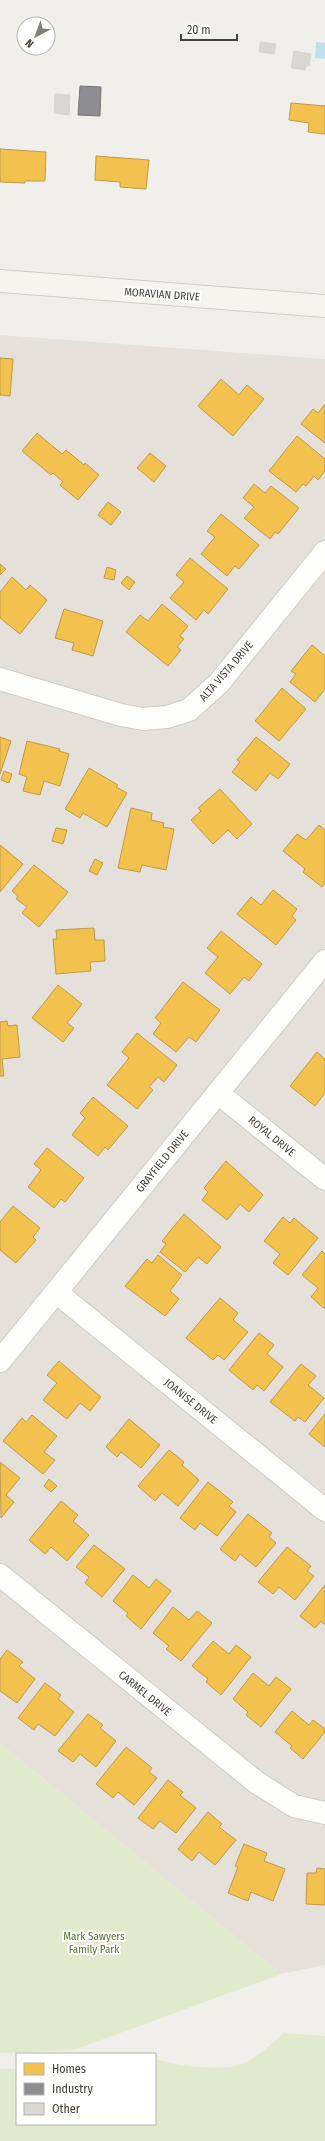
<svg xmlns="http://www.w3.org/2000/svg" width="325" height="2141" font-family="'Fira Sans Condensed',sans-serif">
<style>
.residential{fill:#e5e0da}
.green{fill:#e2eacd}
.water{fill:#bfe0ed}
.homes{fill:#f2c14e;stroke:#bf9a47}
.industry{fill:#8d8d92;stroke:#787677}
.building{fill:#d9d6d3;stroke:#dad6d2}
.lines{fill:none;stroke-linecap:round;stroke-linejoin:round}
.street-casing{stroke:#cecbc8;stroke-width:24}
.secondary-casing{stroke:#d0cbc3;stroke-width:24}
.street{stroke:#fdfdfc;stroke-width:22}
.secondary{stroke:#f7f4ef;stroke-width:22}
.labels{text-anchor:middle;stroke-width:4;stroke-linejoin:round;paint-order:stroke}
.street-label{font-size:11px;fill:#483f38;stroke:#fff}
.park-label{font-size:11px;fill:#53782d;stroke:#fff}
</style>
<rect width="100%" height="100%" fill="#f1efec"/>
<polygon class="residential" points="0,335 325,359 325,1965 281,1974 0,1743"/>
<g class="green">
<polygon points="0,1743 281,1974 74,2050 0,2053"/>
<path d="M 284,2033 L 325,2036 L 325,2141 L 0,2141 L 0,2069 L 17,2069 L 17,2124 L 155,2124 L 155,2059 C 179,2066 224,2073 247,2062 C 260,2055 273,2042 284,2033 Z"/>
</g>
<polygon class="water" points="316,42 325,43 325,59 315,58"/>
<g class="homes">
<polygon points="291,103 325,106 325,134 308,132 309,123 289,120"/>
<polygon points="0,149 46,152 45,181 25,181 25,183 0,182"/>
<polygon points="96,156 149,160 146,189 120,187 120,182 95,180"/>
<polygon points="0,358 13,359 10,396 0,395"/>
<polygon points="221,379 239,395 247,385 264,399 233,436 198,406"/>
<polygon points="325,404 325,443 301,424 313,409 318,413"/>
<polygon points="37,433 62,454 66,450 84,465 85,463 99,475 78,500 60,485 63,482 53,473 51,475 22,451"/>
<polygon points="297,436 325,459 325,471 318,480 314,476 306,486 303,484 296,492 269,471"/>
<polygon points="150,453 166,466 154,482 137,468"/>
<polygon points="254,484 265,493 271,486 299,508 278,534 275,532 270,539 244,518 254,507 243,498"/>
<polygon points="108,502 121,512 111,525 98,515"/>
<polygon points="221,514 259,545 239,569 235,566 227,576 201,554 215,537 207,531"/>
<polygon points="190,558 228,589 208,614 204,610 196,620 170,598 184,582 176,575"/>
<polygon points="0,564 6,569 0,575"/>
<polygon points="107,567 116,570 114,580 104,578"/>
<polygon points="127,576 135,582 129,590 121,583"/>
<polygon points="12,577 26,590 30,585 47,600 20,634 0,618 0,592"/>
<polygon points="162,604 188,626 180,636 184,639 177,647 181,650 168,666 126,632 140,615 148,621"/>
<polygon points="64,609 103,621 93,656 72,650 74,643 55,638"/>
<polygon points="312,645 325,656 325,689 315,702 290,682 296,674 291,671"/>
<polygon points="282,688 306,709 279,741 255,721"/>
<polygon points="0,737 11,741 0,774"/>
<polygon points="256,737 290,764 278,779 270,773 256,791 232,772 240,762 237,760"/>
<polygon points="27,741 60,749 59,751 69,754 60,786 44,781 40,795 23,791 27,777 19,774"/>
<polygon points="89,768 118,785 116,787 127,793 107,827 83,813 80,818 65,809"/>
<polygon points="4,771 12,774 9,783 1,780"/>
<polygon points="220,789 252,824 237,839 228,830 213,844 191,820 201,811 198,808"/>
<polygon points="131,808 152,813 151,820 164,823 163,827 174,829 166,870 142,865 140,872 118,868"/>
<polygon points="319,825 325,830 325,883 322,887 303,872 305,869 283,851 297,834 306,840"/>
<polygon points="56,828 67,830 63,844 52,841"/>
<polygon points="0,845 23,864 0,892"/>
<polygon points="95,859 103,863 97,875 89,871"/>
<polygon points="34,865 68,892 39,927 22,913 27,907 16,899 18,896 12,891"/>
<polygon points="273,890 297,909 292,916 296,920 276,945 237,914 251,897 261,905"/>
<polygon points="94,928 95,940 104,940 105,961 90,962 91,971 56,974 53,939 57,939 56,930"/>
<polygon points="221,931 262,964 249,981 244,977 230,994 205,973 218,957 207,948"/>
<polygon points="183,982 220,1010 196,1042 189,1037 176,1052 153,1034 161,1023 155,1018"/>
<polygon points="58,985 82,1004 67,1023 74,1028 63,1042 32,1018"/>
<polygon points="7,1021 8,1026 17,1025 20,1057 2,1059 4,1076 0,1076 0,1022"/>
<polygon points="137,1033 177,1065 164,1082 158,1077 149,1087 153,1090 137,1109 107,1085 129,1058 122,1052"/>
<polygon points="317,1052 325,1059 325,1093 315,1106 290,1086"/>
<polygon points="93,1097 128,1126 108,1150 105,1147 98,1156 72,1135 85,1118 80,1113"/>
<polygon points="47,1148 84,1178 65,1202 61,1199 54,1208 28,1187 41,1170 34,1164"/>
<polygon points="226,1161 263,1195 249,1212 240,1204 227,1220 202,1200 208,1192 204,1188"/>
<polygon points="13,1206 40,1228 33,1237 36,1240 16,1263 0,1250 0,1222"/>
<polygon points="184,1214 221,1247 207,1264 198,1257 185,1272 160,1252 166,1244 162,1241"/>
<polygon points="283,1217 290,1223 294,1218 318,1238 288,1275 273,1263 280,1254 264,1241"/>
<polygon points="322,1251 325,1254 325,1309 311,1297 318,1288 302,1275"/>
<polygon points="158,1255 182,1275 170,1291 179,1299 165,1316 125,1286 147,1259 152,1263"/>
<polygon points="220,1298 238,1313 233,1320 248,1332 224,1360 218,1355 213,1360 186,1338"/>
<polygon points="259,1333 274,1345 267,1354 283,1367 264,1391 257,1385 253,1390 229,1370"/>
<polygon points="59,1361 101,1397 90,1411 80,1403 67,1419 43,1400 57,1383 47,1375"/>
<polygon points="301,1364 316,1376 308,1385 324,1398 305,1422 298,1417 295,1421 270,1402"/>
<polygon points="325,1414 325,1447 309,1434"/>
<polygon points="32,1415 57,1436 44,1452 55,1460 43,1474 3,1441 22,1418 26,1422"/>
<polygon points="129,1419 160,1445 141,1468 121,1452 117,1457 106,1447"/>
<polygon points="169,1450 184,1462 182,1465 199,1480 178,1506 162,1493 155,1501 138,1486"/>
<polygon points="0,1462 20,1478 6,1495 14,1502 1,1518"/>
<polygon points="49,1479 57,1486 51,1492 44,1486"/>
<polygon points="208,1482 233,1502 229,1506 236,1512 217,1536 200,1523 195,1530 180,1518"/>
<polygon points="61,1501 78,1515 73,1521 89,1535 67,1561 51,1547 45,1554 29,1540"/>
<polygon points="248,1514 272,1533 269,1537 276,1543 256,1567 240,1554 235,1561 220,1549"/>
<polygon points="94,1545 125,1569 102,1597 85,1583 89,1577 76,1567"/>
<polygon points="287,1547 311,1566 307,1571 314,1576 295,1600 279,1587 273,1594 258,1582"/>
<polygon points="133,1575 149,1588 156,1579 171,1591 141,1629 126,1616 128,1613 113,1601"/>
<polygon points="325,1585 325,1625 321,1621 315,1628 300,1616"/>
<polygon points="173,1607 189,1620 197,1611 212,1623 181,1661 166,1649 169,1646 153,1633"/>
<polygon points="213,1641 229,1654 236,1645 251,1657 221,1695 206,1682 208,1679 192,1666"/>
<polygon points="7,1650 23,1662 19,1666 35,1679 17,1703 0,1691 0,1659"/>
<polygon points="253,1673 269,1686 276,1677 291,1689 261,1727 246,1715 248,1712 233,1699"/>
<polygon points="45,1683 61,1695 58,1699 74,1712 55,1736 38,1724 34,1730 18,1718"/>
<polygon points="292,1711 309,1725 313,1720 325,1729 325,1732 303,1759 290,1748 292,1746 275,1732"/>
<polygon points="88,1714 103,1725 100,1728 116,1741 96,1767 80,1754 73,1762 58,1751"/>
<polygon points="126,1747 152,1768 149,1772 157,1778 134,1805 118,1792 113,1798 96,1784"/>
<polygon points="168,1780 183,1792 180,1795 196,1808 176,1833 160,1821 153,1829 138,1818"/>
<polygon points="208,1812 222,1824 219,1827 236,1840 215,1865 199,1852 192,1861 178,1849"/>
<polygon points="244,1844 267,1853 264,1861 285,1869 273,1901 251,1892 248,1901 228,1893 238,1867 235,1866"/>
<polygon points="317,1868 325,1869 325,1905 306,1904 307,1873 316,1873"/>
</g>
<polygon class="industry" points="80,86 101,87 100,116 78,115"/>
<g class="building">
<polygon points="260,42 276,44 274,54 259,52"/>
<polygon points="294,51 311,54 309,66 306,66 305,70 291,68"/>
<polygon points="55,94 70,95 69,115 54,113"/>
</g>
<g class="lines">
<g class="street-casing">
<g id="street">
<polyline points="0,679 121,715 143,719 167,717 189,710 219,683 325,552"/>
<polyline points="218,1093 325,1179"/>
<polyline points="56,1292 325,1510"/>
<polyline points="0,1361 325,961"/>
<polyline points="0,1575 256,1782 294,1806 325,1813"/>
</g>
</g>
<g class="secondary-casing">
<polyline id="secondary" points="0,281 325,306"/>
</g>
<use href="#street" class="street"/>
<use href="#secondary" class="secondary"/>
</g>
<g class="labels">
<g class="street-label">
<text transform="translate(162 294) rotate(4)" y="4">MORAVIAN DRIVE</text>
<text transform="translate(226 671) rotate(-49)" y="4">ALTA VISTA DRIVE</text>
<text transform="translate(272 1136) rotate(39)" y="4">ROYAL DRIVE</text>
<text transform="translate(162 1161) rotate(-51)" y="4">GRAYFIELD DRIVE</text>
<text transform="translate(191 1401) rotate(39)" y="4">JOANISE DRIVE</text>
<text transform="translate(145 1693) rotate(39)" y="4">CARMEL DRIVE</text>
</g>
<g class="park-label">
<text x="94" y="1940">Mark Sawyers<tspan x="94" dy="13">Family Park</tspan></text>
</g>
</g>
<rect x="16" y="2053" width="140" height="72" fill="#ffffff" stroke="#b6b2af"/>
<rect x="24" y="2063" width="20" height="12" fill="#f2c14e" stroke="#b6b2af"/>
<text x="52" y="2073" font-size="12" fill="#483f38">Homes</text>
<rect x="24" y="2083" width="20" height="12" fill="#8d8d92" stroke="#b6b2af"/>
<text x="52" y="2093" font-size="12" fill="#483f38">Industry</text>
<rect x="24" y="2103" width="20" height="12" fill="#d9d6d3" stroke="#b6b2af"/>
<text x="52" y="2113" font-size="12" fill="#483f38">Other</text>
<g transform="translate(36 36) rotate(221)"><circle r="19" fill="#ffffff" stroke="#b6b2af"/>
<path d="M0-3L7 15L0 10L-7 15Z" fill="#837d77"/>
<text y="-6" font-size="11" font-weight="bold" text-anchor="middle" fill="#483f38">N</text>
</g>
<path d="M181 34v6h56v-6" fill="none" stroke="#483f38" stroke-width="2"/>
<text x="187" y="34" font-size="12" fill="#483f38" stroke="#ffffff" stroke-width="3" paint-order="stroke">20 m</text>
</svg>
